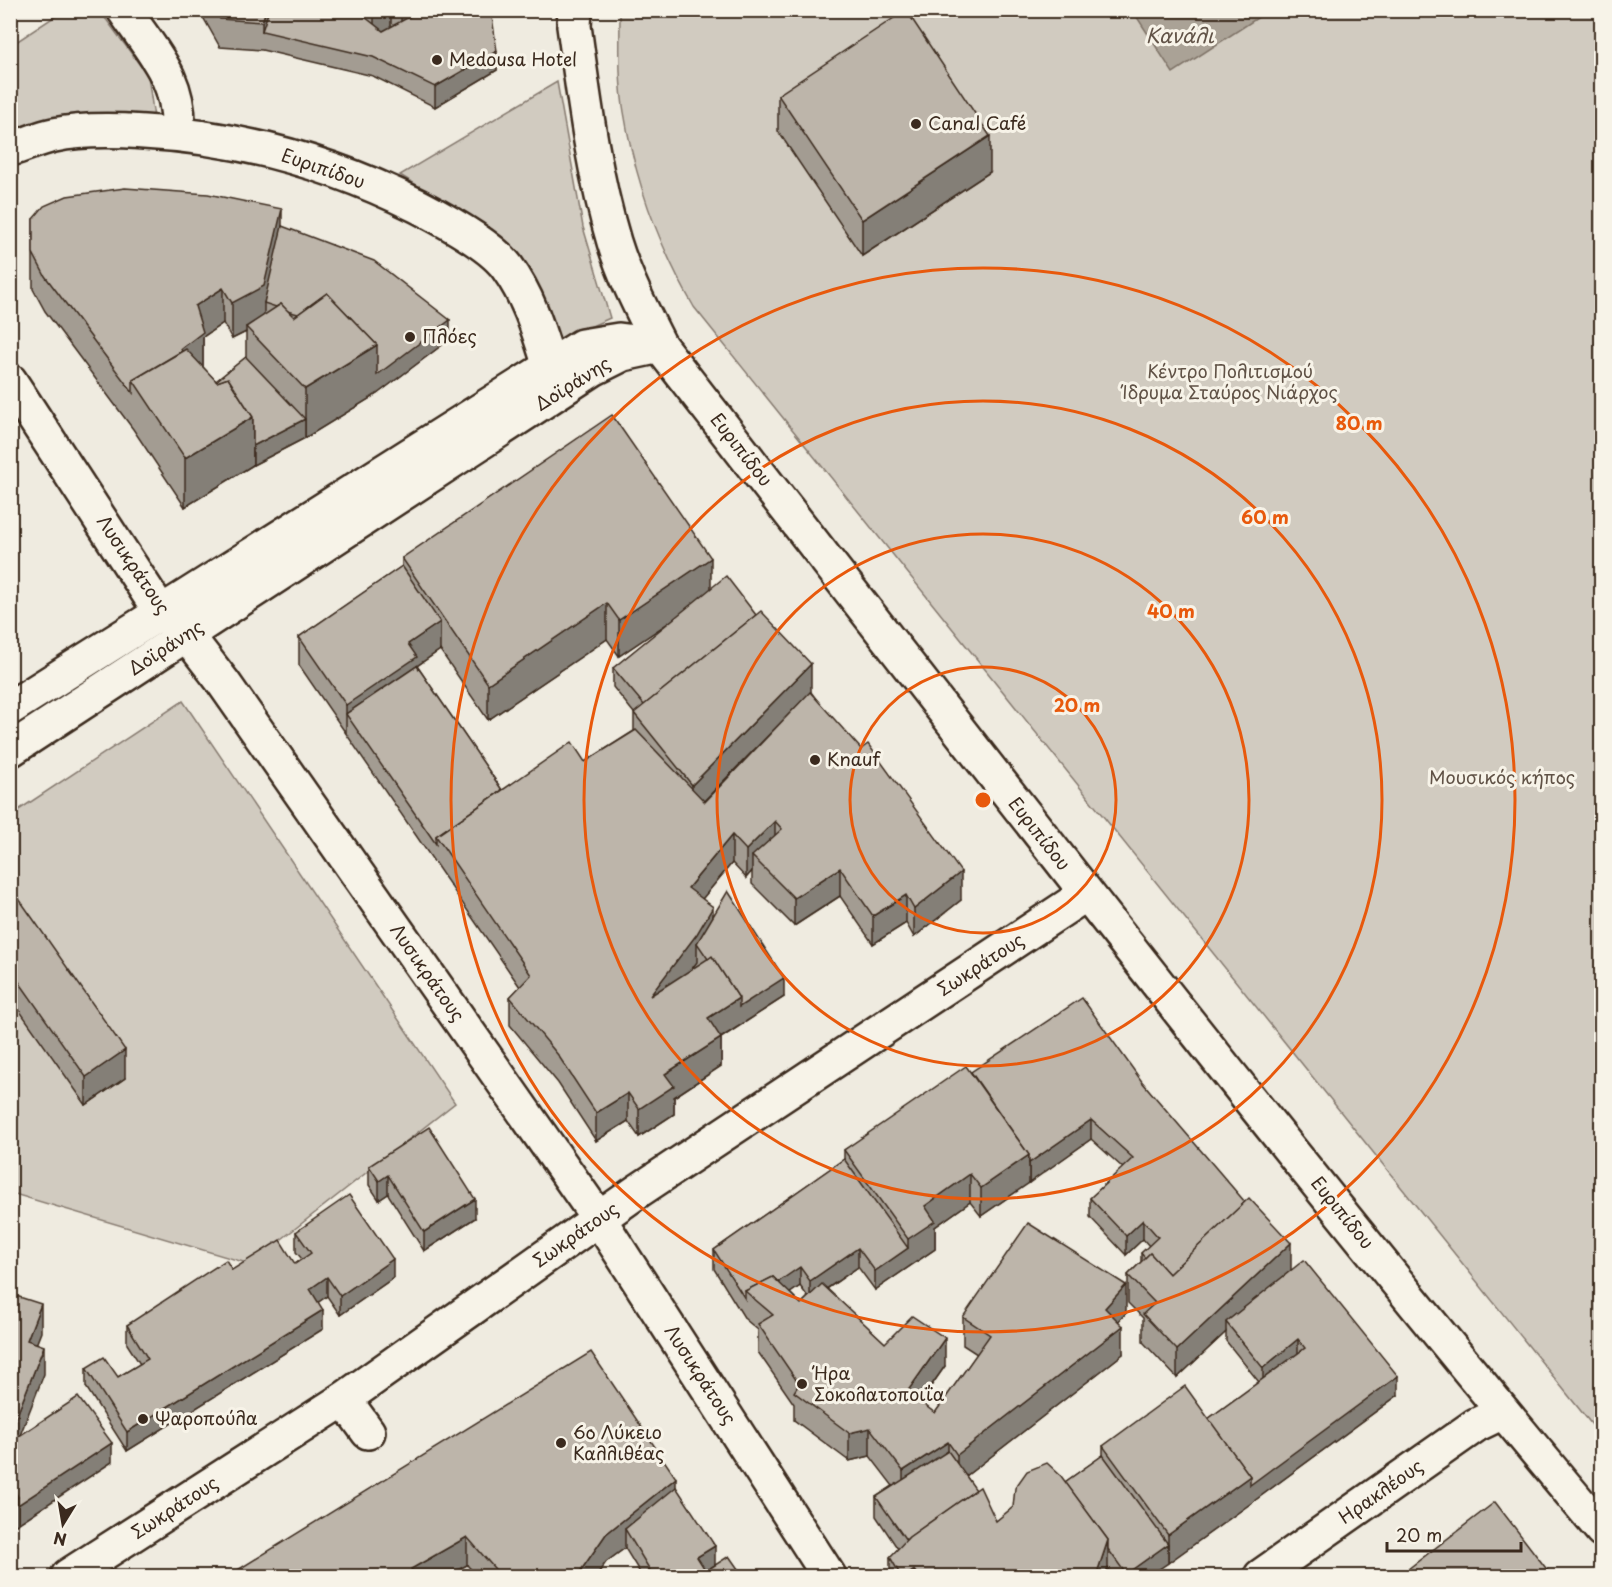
<svg xmlns="http://www.w3.org/2000/svg" width="1612" height="1587" font-family="'Playpen Sans',sans-serif">
<style>
.green{fill:#d1cbc0;stroke:#867a6f;stroke-width:1.5}
.water{fill:#aaa296;stroke:#7e7266;stroke-width:1.5}
.lines{fill:none;stroke-linecap:round;stroke-linejoin:round}
.minor-casing{stroke:#3b2a1e;stroke-width:38}
.minor{stroke:#f7f3e8;stroke-width:33}
.wall{fill:#a39c92;stroke:#3b2a1e;stroke-width:1.5;fill-rule:evenodd}
.shaded-wall{fill:#847f77;stroke:#3b2a1e;stroke-width:1.5}
.building{fill:#bdb5aa;stroke:#3b2a1e;stroke-width:1.5}
.ring{fill:none;stroke:#e8590c;stroke-width:3}
.poi-dot{fill:#3b2a1e;stroke:#f7f3e8;stroke-width:2}
.labels{text-anchor:middle;stroke-width:6;stroke-linejoin:round;paint-order:stroke}
.poi-label{font-size:18px;fill:#3b2a1e;stroke:#f7f3e8;text-anchor:start}
.street-label{font-size:18px;fill:#3b2a1e;stroke:#f7f3e8}
.park-label{font-size:18px;fill:#605246;stroke:#f7f3e8}
.water-label{font-size:20px;font-style:italic;fill:#625448;stroke:#f7f3e8}
.centre{fill:#e8590c;stroke:#f7f3e8;stroke-width:3}
.ring-label{font-size:18px;text-anchor:middle;font-weight:bold;fill:#e8590c;stroke:#f7f3e8;stroke-width:6;stroke-linejoin:round;paint-order:stroke}
</style>
<rect width="100%" height="100%" fill="#efebe0"/>
<filter id="ink" filterUnits="userSpaceOnUse"><feTurbulence type="fractalNoise" baseFrequency=".0167" numOctaves="2"/><feDisplacementMap in="SourceGraphic" scale="12" xChannelSelector="R" yChannelSelector="G"/><feConvolveMatrix kernelMatrix="1 2 1 2 8 2 1 2 1" color-interpolation-filters="sRGB"/></filter>
<g filter="url(#ink)">
<g class="green">
<path d="M 63,11 L 100,11 L 148,76 L 154,118 C 99,115 62,114 11,135 L 10,46 Z"/>
<path d="M 620,11 L 1601,11 L 1601,1436 L 694,307 C 660,248 635,180 624,112 C 618,78 620,44 620,11 Z"/>
<polygon points="557,82 583,227 610,318 560,340 523,265 463,213 400,175"/>
<polygon points="183,701 455,1103 250,1264 11,1193 11,815"/>
</g>
<polygon class="water" points="1133,11 1268,11 1173,73"/>
<g class="lines">
<g class="minor-casing">
<g id="minor">
<path d="M 124,10 C 153,53 181,79 178,133"/>
<path d="M 575,10 L 574,26 C 584,98 593,172 614,242 C 625,278 643,312 660,346 C 970,744 1277,1144 1602,1530"/>
<path d="M 10,149 C 25,145 39,138 54,135 C 83,129 115,130 144,132 C 240,137 332,163 418,206 C 443,219 491,245 507,267 C 529,297 539,332 550,367"/>
<polyline points="10,381 160,611 186,634 223,682 599,1219 829,1576"/>
<polyline points="10,708 582,346 619,340 635,342"/>
<polyline points="10,750 593,369 623,354 660,346"/>
<polyline points="344,1399 368,1432"/>
<polyline points="68,1576 344,1399 638,1191 1086,894"/>
<polyline points="1261,1576 1476,1425 1503,1412"/>
</g>
</g>
<use href="#minor" class="minor"/>
</g>
<g class="wall">
<polygon points="199,10 491,10 497,70 435,107 373,76 262,50 220,47"/>
<polygon points="778,95 990,172 862,256 778,131"/>
<path d="M 33,219 L 282,226 L 450,339 L 377,394 L 305,438 L 253,465 L 185,507 L 133,429 L 45,311 L 33,289 ZM 223,323 L 232,339 L 246,332 L 246,357 L 216,381 L 203,367 L 203,337 Z"/>
<path d="M 402,558 L 711,589 L 811,692 L 961,900 L 914,937 L 906,923 L 873,944 L 840,896 L 794,926 L 752,884 L 752,871 L 746,878 L 732,863 L 702,899 L 713,916 L 784,997 L 721,1038 L 721,1066 L 674,1097 L 674,1114 L 639,1137 L 628,1121 L 596,1141 L 558,1083 L 510,1025 L 510,997 L 520,987 L 299,665 L 299,637 L 402,566 ZM 675,618 L 613,668 L 613,687 L 634,713 L 634,731 L 585,762 L 502,790 L 417,666 L 440,650 L 488,720 L 607,639 L 619,656 ZM 781,723 L 705,802 L 704,801 Z"/>
<polygon points="10,886 125,1078 86,1105 10,997"/>
<path d="M 971,1072 L 1143,1083 L 1291,1270 L 1398,1395 L 1250,1504 L 1149,1576 L 1114,1576 L 1108,1568 L 1105,1576 L 890,1576 L 890,1557 L 898,1549 L 876,1516 L 876,1497 L 893,1486 L 870,1456 L 849,1461 L 794,1420 L 794,1404 L 758,1352 L 758,1330 L 745,1319 L 714,1269 L 714,1250 L 844,1159 L 844,1150 ZM 1091,1139 L 1123,1168 L 1090,1198 L 1090,1217 L 1126,1255 L 1143,1239 L 1149,1246 L 1141,1253 L 1141,1262 L 1128,1275 L 1128,1303 L 1143,1318 L 1143,1342 L 1177,1378 L 1226,1332 L 1226,1341 L 1259,1382 L 1208,1419 L 1103,1446 L 1103,1455 L 1065,1482 L 996,1521 L 966,1476 L 1123,1354 L 1118,1321 L 1126,1313 L 963,1317 L 963,1345 L 977,1354 L 935,1413 L 920,1402 L 945,1366 L 885,1343 L 827,1289 L 858,1267 L 875,1290 L 935,1249 L 935,1227 L 970,1202 L 981,1216 ZM 800,1286 L 808,1297 L 801,1304 L 790,1293 Z"/>
<polygon points="369,1166 475,1218 424,1251 388,1194 379,1200 369,1185"/>
<polygon points="296,1232 393,1278 340,1315 327,1296 318,1302 323,1329 127,1451 86,1387 86,1368 118,1377 140,1364 127,1344 127,1325 232,1270 295,1264 302,1259 296,1252"/>
<polygon points="676,1487 715,1565 743,1576 642,1576 625,1548 606,1562 596,1576 477,1576 467,1565 446,1576 228,1576"/>
</g>
<g class="shaded-wall">
<polygon points="266,10 275,10 262,31 262,22"/>
<polygon points="353,10 364,10 364,22"/>
<polygon points="374,10 391,10 391,31 374,37"/>
<polygon points="401,10 427,10 401,41"/>
<polygon points="497,51 497,70 435,107 435,87"/>
<polygon points="990,136 990,172 862,256 862,220"/>
<polygon points="282,209 282,245 264,303 264,322 246,327 246,332 232,339 232,303"/>
<polygon points="223,288 223,323 203,337 203,368 186,398 181,349 195,306"/>
<polygon points="450,320 450,339 377,394 305,438 305,389 377,345"/>
<polygon points="253,417 253,465 185,507 185,458"/>
<polygon points="305,419 305,438 253,465 253,446"/>
<polygon points="711,558 711,594 619,656 619,620"/>
<polygon points="607,603 607,639 488,720 488,684"/>
<polygon points="440,622 440,650 346,714 346,733 346,705 408,644"/>
<polygon points="811,664 811,692 692,813 692,785"/>
<polygon points="775,821 775,849 752,856 752,871 746,878 746,850"/>
<polygon points="732,835 732,863 688,916 688,888"/>
<polygon points="840,868 840,896 794,926 794,898"/>
<polygon points="961,872 961,900 914,937 914,909"/>
<polygon points="906,895 906,923 873,944 873,916"/>
<polygon points="713,907 713,935 697,943 697,962 650,1024 650,996"/>
<polygon points="784,978 784,997 708,1046 708,1018 739,998"/>
<polygon points="721,1038 721,1066 674,1097 674,1114 639,1137 639,1109 665,1074"/>
<polygon points="125,1050 125,1078 86,1105 86,1077"/>
<polygon points="628,1093 628,1121 596,1141 596,1113"/>
<polygon points="1091,1120 1091,1139 1029,1183 1029,1163"/>
<polygon points="1029,1155 1029,1183 981,1216 981,1188"/>
<polygon points="970,1174 970,1202 935,1227 935,1249 875,1290 875,1271 908,1248 908,1239 925,1206"/>
<polygon points="388,1175 388,1194 379,1200 379,1181"/>
<polygon points="475,1199 475,1218 424,1251 424,1232"/>
<polygon points="1143,1220 1143,1239 1126,1255 1126,1236"/>
<polygon points="1291,1243 1291,1271 1226,1322 1226,1332 1177,1378 1177,1350"/>
<polygon points="858,1248 858,1267 810,1300 810,1281"/>
<polygon points="393,1259 393,1278 340,1315 340,1296"/>
<polygon points="800,1267 800,1286 773,1305 752,1296"/>
<polygon points="327,1277 327,1296 310,1308 310,1289"/>
<polygon points="1126,1285 1126,1313 1105,1336 1105,1308"/>
<polygon points="41,1304 41,1332 27,1368 27,1340"/>
<polygon points="323,1310 323,1329 127,1451 127,1432"/>
<polygon points="1123,1326 1123,1354 957,1483 957,1455"/>
<polygon points="945,1338 945,1366 907,1420 907,1392"/>
<polygon points="1298,1339 1298,1358 1263,1387 1263,1368"/>
<polygon points="44,1346 44,1374 10,1461 10,1433"/>
<polygon points="1398,1376 1398,1395 1250,1504 1168,1563 1168,1535 1250,1476"/>
<polygon points="870,1428 870,1456 849,1461 849,1433"/>
<polygon points="948,1442 948,1470 903,1499 903,1471"/>
<polygon points="112,1443 112,1462 10,1529 10,1501"/>
<polygon points="676,1478 676,1506 625,1529 625,1548 606,1562 596,1576 577,1576 606,1534"/>
<polygon points="467,1537 467,1565 446,1576 411,1576 411,1569"/>
<polygon points="1108,1540 1108,1568 1105,1576 1096,1576"/>
<polygon points="1168,1544 1168,1563 1149,1576 1126,1576 1126,1574"/>
<polygon points="715,1546 715,1565 697,1576 697,1557"/>
<polygon points="914,1570 914,1576 906,1576"/>
</g>
<g class="building">
<polygon points="215,10 266,10 262,22 220,19"/>
<polygon points="269,10 356,10 383,31 422,10 491,10 497,51 435,87 373,57 262,31"/>
<polygon points="906,10 990,136 862,220 778,95"/>
<polygon points="125,188 208,194 282,209 264,286 232,303 223,288 195,306 203,332 181,349 182,351 133,380 133,393 45,276 33,253 33,219 44,206 67,196"/>
<polygon points="282,226 374,261 450,320 377,375 377,345 327,293 298,314 287,311 281,304 276,307 264,303"/>
<polygon points="327,293 377,345 305,389 246,327 281,304 294,317"/>
<polygon points="186,349 217,382 228,378 253,417 185,458 133,380"/>
<polygon points="246,357 305,419 253,446 253,417 228,378 217,382 216,381"/>
<polygon points="612,415 711,558 619,620 607,603 488,684 402,558"/>
<polygon points="402,566 440,622 408,644 417,657 346,705 299,637"/>
<polygon points="726,576 756,615 644,705 613,668"/>
<polygon points="761,611 811,664 692,785 634,713"/>
<polygon points="417,666 502,790 436,836 436,844 346,714"/>
<polygon points="810,692 861,749 868,744 961,872 914,909 906,895 873,916 840,868 794,898 752,856 782,829 775,821 746,850 732,835 688,888 713,907 697,934 650,996 712,956 739,998 708,1018 721,1038 665,1074 674,1086 639,1109 628,1093 596,1113 558,1055 510,997 531,975 436,836 572,742 585,762 636,730 705,802"/>
<polygon points="10,886 125,1050 86,1077 10,969"/>
<polygon points="728,891 784,978 739,1007 739,998 712,956 708,959 697,943"/>
<polygon points="1082,998 1143,1083 1245,1202 1169,1274 1150,1253 1145,1258 1141,1253 1158,1237 1143,1220 1126,1236 1090,1198 1133,1158 1091,1120 1029,1163 1029,1155 971,1072"/>
<polygon points="966,1066 1029,1155 981,1188 970,1174 925,1206 935,1221 908,1239 844,1150"/>
<polygon points="429,1127 475,1199 424,1232 388,1175 379,1181 369,1166"/>
<polygon points="844,1159 908,1248 875,1271 858,1248 810,1281 800,1267 778,1282 773,1277 745,1291 745,1299 714,1250"/>
<polygon points="349,1195 393,1259 340,1296 327,1277 310,1289 323,1310 127,1432 86,1368 104,1357 118,1377 148,1359 127,1325 226,1260 232,1270 280,1240 295,1264 311,1253 296,1232"/>
<polygon points="1249,1198 1291,1243 1177,1350 1143,1314 1155,1303 1128,1275 1150,1253 1169,1274"/>
<polygon points="1028,1223 1126,1285 1105,1308 1123,1326 957,1455 948,1442 903,1471 870,1428 849,1433 794,1392 799,1384 758,1324 773,1315 745,1291 773,1277 801,1304 822,1284 885,1343 912,1316 945,1338 907,1392 935,1413 990,1335 963,1317"/>
<polygon points="1304,1260 1398,1376 1250,1485 1250,1476 1208,1419 1305,1348 1298,1339 1263,1368 1226,1322"/>
<polygon points="10,1294 41,1304 27,1340 44,1346 10,1433"/>
<polygon points="591,1352 676,1478 606,1534 577,1576 501,1576 467,1537 411,1569 416,1576 228,1576"/>
<polygon points="1185,1386 1250,1476 1168,1535 1103,1446"/>
<polygon points="78,1397 112,1443 18,1505 18,1497 10,1483 10,1442"/>
<polygon points="948,1451 976,1490 909,1537 906,1540 876,1497"/>
<polygon points="1103,1455 1168,1544 1126,1574 1108,1549 1108,1540 1065,1482"/>
<polygon points="1047,1463 1061,1476 1108,1540 1096,1576 918,1576 914,1570 906,1576 901,1576 890,1557 909,1537 980,1487 996,1521 1013,1507 1015,1488 1027,1471"/>
<polygon points="10,1483 18,1497 10,1501"/>
<polygon points="676,1487 715,1546 697,1557 706,1571 698,1576 640,1576 650,1570 625,1529"/>
<polygon points="1495,1502 1552,1576 1399,1576"/>
<polygon points="729,1556 743,1576 698,1576"/>
</g>
</g>
<g class="ring">
<circle cx="983" cy="800" r="133"/>
<circle cx="983" cy="800" r="266"/>
<circle cx="983" cy="800" r="399"/>
<circle cx="983" cy="800" r="532"/>
</g>
<g class="poi-dot">
<circle cx="437" cy="60" r="6"/>
<circle cx="916" cy="124" r="6"/>
<circle cx="410" cy="337" r="6"/>
<circle cx="815" cy="760" r="6"/>
<circle cx="802" cy="1384" r="6"/>
<circle cx="143" cy="1419" r="6"/>
<circle cx="561" cy="1443" r="6"/>
</g>
<g class="labels">
<g class="poi-label">
<text x="449" y="66">Medousa Hotel</text>
<text x="928" y="130">Canal Café</text>
<text x="422" y="343">Πλόες</text>
<text x="827" y="766">Knauf</text>
<text x="814" y="1380">Ήρα<tspan x="814" dy="21">Σοκολατοποιΐα</tspan></text>
<text x="155" y="1425">Ψαροπούλα</text>
<text x="573" y="1439">6ο Λύκειο<tspan x="573" dy="21">Καλλιθέας</tspan></text>
</g>
<g class="street-label">
<text transform="translate(323 169) rotate(19)" y="6">Ευριπίδου</text>
<text transform="translate(573 384) rotate(-32)" y="6">Δοϊράνης</text>
<text transform="translate(741 450) rotate(52)" y="6">Ευριπίδου</text>
<text transform="translate(133 565) rotate(56)" y="6">Λυσικράτους</text>
<text transform="translate(166 648) rotate(-33)" y="6">Δοϊράνης</text>
<text transform="translate(1039 834) rotate(52)" y="6">Ευριπίδου</text>
<text transform="translate(981 965) rotate(-33)" y="6">Σωκράτους</text>
<text transform="translate(427 973) rotate(55)" y="6">Λυσικράτους</text>
<text transform="translate(1342 1213) rotate(51)" y="6">Ευριπίδου</text>
<text transform="translate(576 1235) rotate(-35)" y="6">Σωκράτους</text>
<text transform="translate(700 1375) rotate(57)" y="6">Λυσικράτους</text>
<text transform="translate(1381 1492) rotate(-35)" y="6">Ηρακλέους</text>
<text transform="translate(175 1508) rotate(-33)" y="6">Σωκράτους</text>
</g>
<g class="park-label">
<text x="1230" y="378">Κέντρο Πολιτισμού<tspan x="1230" dy="21">Ίδρυμα Σταύρος Νιάρχος</tspan></text>
<text x="1502" y="784">Μουσικός κήπος</text>
</g>
<g class="water-label">
<text x="1180" y="43">Κανάλι</text>
</g>
</g>
<circle cx="983" cy="800" r="9" class="centre"/>
<g class="ring-label">
<text x="1359" y="430">80 m</text>
<text x="1265" y="524">60 m</text>
<text x="1171" y="618">40 m</text>
<text x="1077" y="712">20 m</text>
</g>
<rect width="1612" height="1587" fill="none" stroke="#f7f3e8" stroke-width="36"/>
<rect x="18" y="18" width="1576" height="1551" fill="none" stroke="#3b2a1e" stroke-width="2" filter="url(#ink)"/>
<g transform="translate(63 1524) rotate(191)" stroke="#f7f3e8" stroke-width="4.5" paint-order="stroke">
<path d="M0-4.5L10 22L0 15L-10 22Z" fill="#3b2a1e"/>
<text y="-9" font-size="16" font-weight="bold" text-anchor="middle" fill="#3b2a1e">N</text>
</g>
<path d="M1387 1542v9h134v-9" fill="none" stroke="#3b2a1e" stroke-width="3"/>
<text x="1396" y="1542" font-size="18" fill="#3b2a1e" stroke="#f7f3e8" stroke-width="4.5" paint-order="stroke">20 m</text>
</svg>
